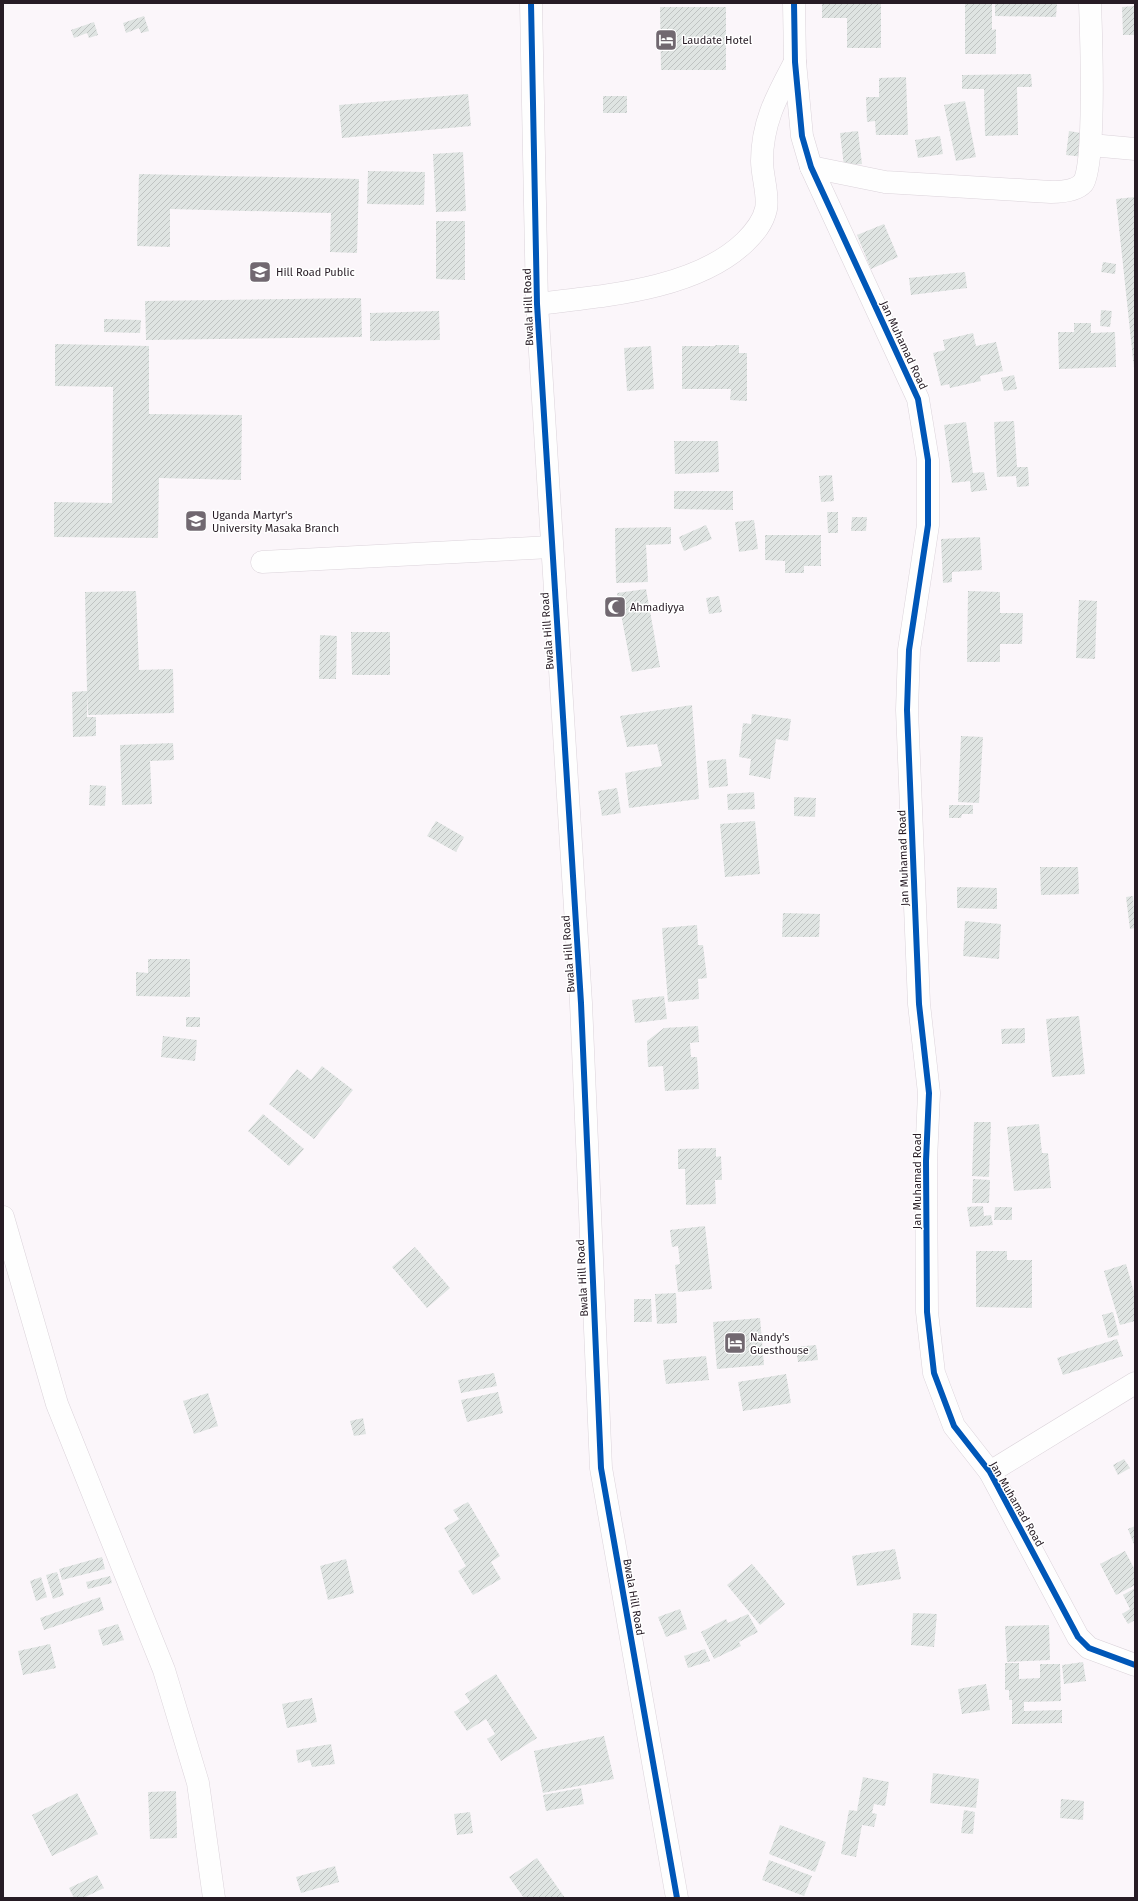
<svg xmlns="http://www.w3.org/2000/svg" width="1138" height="1901" font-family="'Fira Sans',sans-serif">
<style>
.building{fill:url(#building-hatch)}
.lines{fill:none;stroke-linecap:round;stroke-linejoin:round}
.minor-casing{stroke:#dbd3da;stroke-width:23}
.minor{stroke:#fefefe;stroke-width:22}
.cycleway-casing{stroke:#fff;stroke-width:8}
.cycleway{stroke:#0057b8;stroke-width:6}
.labels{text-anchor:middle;stroke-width:3;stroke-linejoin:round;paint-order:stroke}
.poi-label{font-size:11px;fill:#271c25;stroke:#fff;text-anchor:start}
.street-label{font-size:11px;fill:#271c25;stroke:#fff}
</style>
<defs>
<pattern id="building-hatch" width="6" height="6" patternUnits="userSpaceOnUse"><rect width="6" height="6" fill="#dfe4e2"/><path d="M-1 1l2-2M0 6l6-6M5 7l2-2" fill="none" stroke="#bfc3c2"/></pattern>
</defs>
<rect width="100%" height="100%" fill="#fbf6fa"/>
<g class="building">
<polygon points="822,3 881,3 881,48 847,48 847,18 822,18"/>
<polygon points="965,3 992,3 992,30 996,29 996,54 965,54"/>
<polygon points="995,3 1057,3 1056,17 995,16"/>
<polygon points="1135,6 1135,35 1123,35 1122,7"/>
<polygon points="660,7 726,7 726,70 661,70"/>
<polygon points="144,16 149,31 141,33 139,28 126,33 123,23"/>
<polygon points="94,22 98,35 89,38 87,33 74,38 71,30"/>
<polygon points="1031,74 1032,87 1017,87 1018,135 985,136 984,89 962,89 962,75"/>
<polygon points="906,77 908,135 876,135 875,121 867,122 866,97 879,97 879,78"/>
<polygon points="468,94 471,126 342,138 339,105"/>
<rect x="603" y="96" width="24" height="17"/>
<polygon points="965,101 976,157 956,161 944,105"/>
<polygon points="858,131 862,164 844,166 840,133"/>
<polygon points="1069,131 1087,134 1084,157 1066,155"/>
<polygon points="940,136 943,154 918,158 915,140"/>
<polygon points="463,152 466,211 436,212 433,154"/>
<polygon points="368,171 425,172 424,205 367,204"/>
<polygon points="139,174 359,179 357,253 330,252 331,213 170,209 170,247 137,246"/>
<polygon points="1135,197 1135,368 1134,368 1116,199"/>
<polygon points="436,221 465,221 465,280 436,279"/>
<polygon points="884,224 898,257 871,269 857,235"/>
<polygon points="1103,262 1116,264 1115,274 1101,272"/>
<polygon points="965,272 967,288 911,295 909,278"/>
<polygon points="361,298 362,337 146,340 145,301"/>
<polygon points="1101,310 1112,311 1110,327 1100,326"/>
<polygon points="439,311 440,340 370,341 370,313"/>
<polygon points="104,319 141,320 140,333 104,332"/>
<polygon points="1074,323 1091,323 1091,333 1115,332 1116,367 1059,369 1058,332 1074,332"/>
<polygon points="973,333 976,346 996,342 1003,371 980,376 981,381 950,388 949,384 941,386 933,353 945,350 943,340"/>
<polygon points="55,344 149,346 149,414 242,415 241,480 159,478 158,538 54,537 54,502 112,503 113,387 55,386"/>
<polygon points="715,345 739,345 739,353 747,353 747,401 730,400 731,389 682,389 682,346 715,346"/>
<polygon points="651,346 654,389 627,391 624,348"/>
<polygon points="1014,375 1017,389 1004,391 1001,378"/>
<polygon points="1014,421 1017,467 1028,467 1029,486 1017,487 1016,476 997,477 994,422"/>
<polygon points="966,422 973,473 984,472 987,490 971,492 970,481 952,483 944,425"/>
<polygon points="674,441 718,441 719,472 675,474"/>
<polygon points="832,475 834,501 821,502 819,476"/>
<polygon points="674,491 733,491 733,510 674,509"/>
<polygon points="827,512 838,512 838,533 828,533"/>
<polygon points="852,517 867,517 866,531 851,531"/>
<polygon points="754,520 758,549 739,552 735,522"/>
<polygon points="706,525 712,539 684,551 679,537"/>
<polygon points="671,527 671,544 646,545 648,582 616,583 615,528"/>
<polygon points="765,535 821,535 821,566 804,566 804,573 785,573 785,561 765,560"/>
<polygon points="980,537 982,570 952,572 952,582 943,583 941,539"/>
<polygon points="646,589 660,667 632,672 617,593"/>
<polygon points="136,591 139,670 173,669 174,713 88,715 87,693 87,717 96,717 96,736 73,737 72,692 87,691 85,592"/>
<polygon points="968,591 1000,592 1000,613 1023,613 1022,644 1000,644 1000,662 967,662"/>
<polygon points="719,596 722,612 709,614 706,598"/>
<polygon points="1079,600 1097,601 1095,659 1076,658"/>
<polygon points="351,632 390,632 390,675 352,675"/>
<polygon points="320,635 337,636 336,679 319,679"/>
<polygon points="692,705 699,799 629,808 625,773 662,766 657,744 627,747 620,716"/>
<polygon points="752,714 791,719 788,741 776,739 770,779 749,775 751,759 739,757 743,723 751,724"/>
<polygon points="961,736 983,737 979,803 958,802"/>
<polygon points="173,743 174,760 150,761 152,804 122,805 120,745"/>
<polygon points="726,759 728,786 709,788 707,761"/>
<polygon points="90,785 106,786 105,806 89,805"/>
<polygon points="617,788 621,813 602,816 598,791"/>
<polygon points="754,792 755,809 728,810 727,794"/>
<polygon points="794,797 816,798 815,817 794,816"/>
<polygon points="949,805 973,805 973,814 962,814 961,818 949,818"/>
<polygon points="436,821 464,837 456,852 427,836"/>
<polygon points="755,821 760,874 725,877 720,824"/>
<polygon points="1040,867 1078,867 1079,894 1041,895"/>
<polygon points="957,887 997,888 997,909 957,908"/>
<polygon points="1133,896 1135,928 1130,929 1126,897"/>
<polygon points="783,913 820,914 819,937 782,937"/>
<polygon points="965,921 1001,924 999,959 963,956"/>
<polygon points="697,925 698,945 703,945 707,978 698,979 699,999 668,1002 662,928"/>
<polygon points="148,959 190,959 190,997 136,996 136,972 148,973"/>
<polygon points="664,996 667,1019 635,1023 632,1000"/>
<polygon points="1079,1016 1085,1074 1052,1077 1046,1019"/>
<rect x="186" y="1017" width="14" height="10"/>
<polygon points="698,1026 699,1042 690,1043 691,1057 697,1057 699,1089 665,1091 663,1066 648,1067 647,1041 664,1028"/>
<polygon points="1025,1028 1025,1043 1002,1044 1001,1029"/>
<polygon points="163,1036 197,1040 195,1061 161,1057"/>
<polygon points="322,1066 353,1090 314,1139 269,1104 297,1069 311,1080"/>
<polygon points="263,1114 304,1149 289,1166 248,1131"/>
<polygon points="974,1122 991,1122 989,1177 972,1176"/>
<polygon points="1039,1124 1042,1153 1048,1153 1051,1188 1014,1191 1007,1127"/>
<polygon points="716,1148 716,1157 721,1156 722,1180 715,1180 716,1204 686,1205 685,1169 678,1169 678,1149"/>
<polygon points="973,1179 990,1180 989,1203 972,1203"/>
<polygon points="983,1206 984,1216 991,1215 993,1225 970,1227 967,1207"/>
<polygon points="995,1207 1012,1207 1012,1220 994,1220"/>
<polygon points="705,1226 712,1289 678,1292 675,1265 680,1264 678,1246 672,1247 670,1230"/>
<polygon points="415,1247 450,1288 427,1308 392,1267"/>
<polygon points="976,1251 1007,1251 1007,1260 1032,1260 1032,1308 976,1307"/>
<polygon points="1126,1264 1135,1296 1135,1321 1120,1325 1104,1271"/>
<polygon points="676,1293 677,1323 657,1324 655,1294"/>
<polygon points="634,1299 651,1299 652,1322 634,1322"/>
<polygon points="1113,1312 1119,1335 1108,1338 1102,1315"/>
<polygon points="760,1318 764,1365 717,1369 713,1322"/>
<polygon points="1117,1339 1123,1356 1063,1375 1057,1358"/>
<polygon points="816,1345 818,1360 798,1362 796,1347"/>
<polygon points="706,1356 709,1380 666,1384 663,1360"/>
<polygon points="494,1373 497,1386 461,1393 458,1380"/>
<polygon points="786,1374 791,1403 743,1411 738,1382"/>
<polygon points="498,1392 503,1413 467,1422 461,1400"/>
<polygon points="208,1393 218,1426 194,1434 183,1401"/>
<polygon points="363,1418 366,1434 354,1436 350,1421"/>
<polygon points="1124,1459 1130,1468 1118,1475 1113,1465"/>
<polygon points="468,1502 500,1556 491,1562 501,1579 473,1595 458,1571 466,1566 444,1528 459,1519 453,1510"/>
<polygon points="1135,1526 1135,1547 1128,1529"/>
<polygon points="895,1549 901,1579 857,1586 852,1556"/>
<polygon points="1125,1551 1135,1570 1135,1585 1116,1595 1100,1564"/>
<polygon points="102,1557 105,1569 62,1580 59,1569"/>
<polygon points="346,1559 354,1593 328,1600 320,1566"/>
<polygon points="752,1564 785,1604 760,1625 727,1585"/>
<polygon points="57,1572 64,1595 53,1599 46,1575"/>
<polygon points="110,1576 112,1583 88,1589 86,1582"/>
<polygon points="41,1577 47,1597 36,1601 30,1581"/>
<polygon points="1135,1588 1135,1620 1128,1624 1122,1614 1130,1609 1123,1595"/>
<polygon points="100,1597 104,1610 44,1630 40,1618"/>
<polygon points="680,1609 687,1629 666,1637 658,1617"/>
<polygon points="913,1613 937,1614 934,1647 911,1645"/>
<polygon points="748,1614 758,1632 739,1642 741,1646 714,1659 701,1632 726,1619 728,1623"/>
<polygon points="118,1624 124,1640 103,1646 98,1630"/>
<polygon points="1049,1625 1050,1660 1007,1662 1005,1626"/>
<polygon points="50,1644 56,1668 23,1675 18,1651"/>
<polygon points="705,1649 710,1661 688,1668 684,1656"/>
<polygon points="1083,1662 1086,1681 1064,1684 1062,1665"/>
<polygon points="1005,1663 1019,1663 1019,1679 1040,1678 1040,1664 1060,1664 1061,1701 1024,1702 1024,1711 1062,1710 1062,1723 1012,1724 1012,1700 1009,1700 1009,1690 1005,1690"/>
<polygon points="496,1674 537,1738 501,1761 487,1739 495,1734 486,1719 467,1731 454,1712 470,1702 465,1694"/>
<polygon points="986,1684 990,1710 962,1714 958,1689"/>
<polygon points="312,1698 317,1722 287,1728 282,1704"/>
<polygon points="604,1736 614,1779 543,1793 534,1751"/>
<polygon points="331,1744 335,1764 312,1767 310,1760 298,1763 296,1750"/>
<polygon points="933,1773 979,1779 976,1808 930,1803"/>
<polygon points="863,1777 889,1782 885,1806 874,1804 872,1813 877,1814 874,1827 862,1825 856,1857 841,1854 849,1810 857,1811"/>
<polygon points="581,1788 584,1804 546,1811 543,1795"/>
<polygon points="176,1791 177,1838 150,1839 148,1792"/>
<polygon points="77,1793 98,1834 52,1856 32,1815"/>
<polygon points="1061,1799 1084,1801 1083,1820 1060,1818"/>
<polygon points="964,1810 975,1812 973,1834 961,1833"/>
<polygon points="470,1812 473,1833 457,1835 454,1814"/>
<polygon points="780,1825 826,1842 815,1872 769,1854"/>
<polygon points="537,1858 565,1898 524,1898 509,1877"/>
<polygon points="769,1860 812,1876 804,1896 762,1880"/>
<polygon points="335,1866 339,1882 301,1893 296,1877"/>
<polygon points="97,1875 104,1888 83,1898 74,1898 69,1888"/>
</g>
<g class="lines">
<g class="minor-casing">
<g id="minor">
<polyline points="531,3 537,304 581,1003 601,1468 677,1898"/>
<polyline points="794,3 795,62 802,136 811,167 918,399 928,460 928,525 909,650 907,710 919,1004 929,1093 926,1161 927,1312 934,1373 954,1426 990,1472 1078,1637 1089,1648 1135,1665"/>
<polyline points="1091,145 1135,149"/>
<path d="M 811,167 L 885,182 L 1051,192 C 1061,192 1076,191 1083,183 C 1096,170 1091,29 1090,3"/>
<path d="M 537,304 C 603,296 695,290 745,242 C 754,233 763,223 766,209 C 769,196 762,176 762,161 C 762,122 777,96 795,62"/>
<polyline points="262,562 551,547"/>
<polyline points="3,1217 57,1404 164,1670 198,1783 214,1898"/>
<polyline points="990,1472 1135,1383"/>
</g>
</g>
<use href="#minor" class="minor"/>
<g class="cycleway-casing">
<g id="cycleway">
<polyline points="531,3 537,304 581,1003 601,1468 677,1898"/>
<polyline points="794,3 795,62 802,136 811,167 918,399 928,460 928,525 909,650 907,710 919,1004 929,1093 926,1161 927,1312 934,1373 954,1426 990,1472 1078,1637 1089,1648 1135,1665"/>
</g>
</g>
<use href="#cycleway" class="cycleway"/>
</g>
<defs>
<g id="hotel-square" transform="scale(1.15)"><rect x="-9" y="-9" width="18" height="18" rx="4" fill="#716870" stroke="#fff"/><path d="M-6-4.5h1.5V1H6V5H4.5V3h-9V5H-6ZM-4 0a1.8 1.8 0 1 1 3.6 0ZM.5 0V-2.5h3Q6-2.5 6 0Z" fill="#fff"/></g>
<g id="school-square" transform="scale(1.15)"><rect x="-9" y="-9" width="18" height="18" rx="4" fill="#716870" stroke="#fff"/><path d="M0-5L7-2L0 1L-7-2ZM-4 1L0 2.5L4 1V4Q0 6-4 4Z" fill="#fff"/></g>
<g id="mosque-square" transform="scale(1.15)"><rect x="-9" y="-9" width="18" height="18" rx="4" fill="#716870" stroke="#fff"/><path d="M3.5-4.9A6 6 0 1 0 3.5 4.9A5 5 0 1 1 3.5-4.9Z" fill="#fff"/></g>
</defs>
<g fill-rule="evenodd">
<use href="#hotel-square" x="666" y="40"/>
<use href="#school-square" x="260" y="272"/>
<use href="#school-square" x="196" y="521"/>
<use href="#mosque-square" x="615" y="607"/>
<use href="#hotel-square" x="735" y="1343"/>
</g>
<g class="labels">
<g class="poi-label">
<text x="682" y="44">Laudate Hotel</text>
<text x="276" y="276">Hill Road Public</text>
<text x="212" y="519">Uganda Martyr's<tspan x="212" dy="13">University Masaka Branch</tspan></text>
<text x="630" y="611">Ahmadiyya</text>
<text x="750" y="1341">Nandy's<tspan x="750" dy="13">Guesthouse</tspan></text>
</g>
<g class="street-label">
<text transform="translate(528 307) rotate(-92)" y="4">Bwala Hill Road</text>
<text transform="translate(904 345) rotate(65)" y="4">Jan Muhamad Road</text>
<text transform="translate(547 631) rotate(-94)" y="4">Bwala Hill Road</text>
<text transform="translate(903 858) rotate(-92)" y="4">Jan Muhamad Road</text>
<text transform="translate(568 954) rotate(-94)" y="4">Bwala Hill Road</text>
<text transform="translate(917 1181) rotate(-90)" y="4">Jan Muhamad Road</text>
<text transform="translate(582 1278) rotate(-93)" y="4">Bwala Hill Road</text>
<text transform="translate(1017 1504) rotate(60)" y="4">Jan Muhamad Road</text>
<text transform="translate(634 1597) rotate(80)" y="4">Bwala Hill Road</text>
</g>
</g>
<rect width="1138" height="1901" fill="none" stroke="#271c25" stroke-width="8"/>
</svg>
